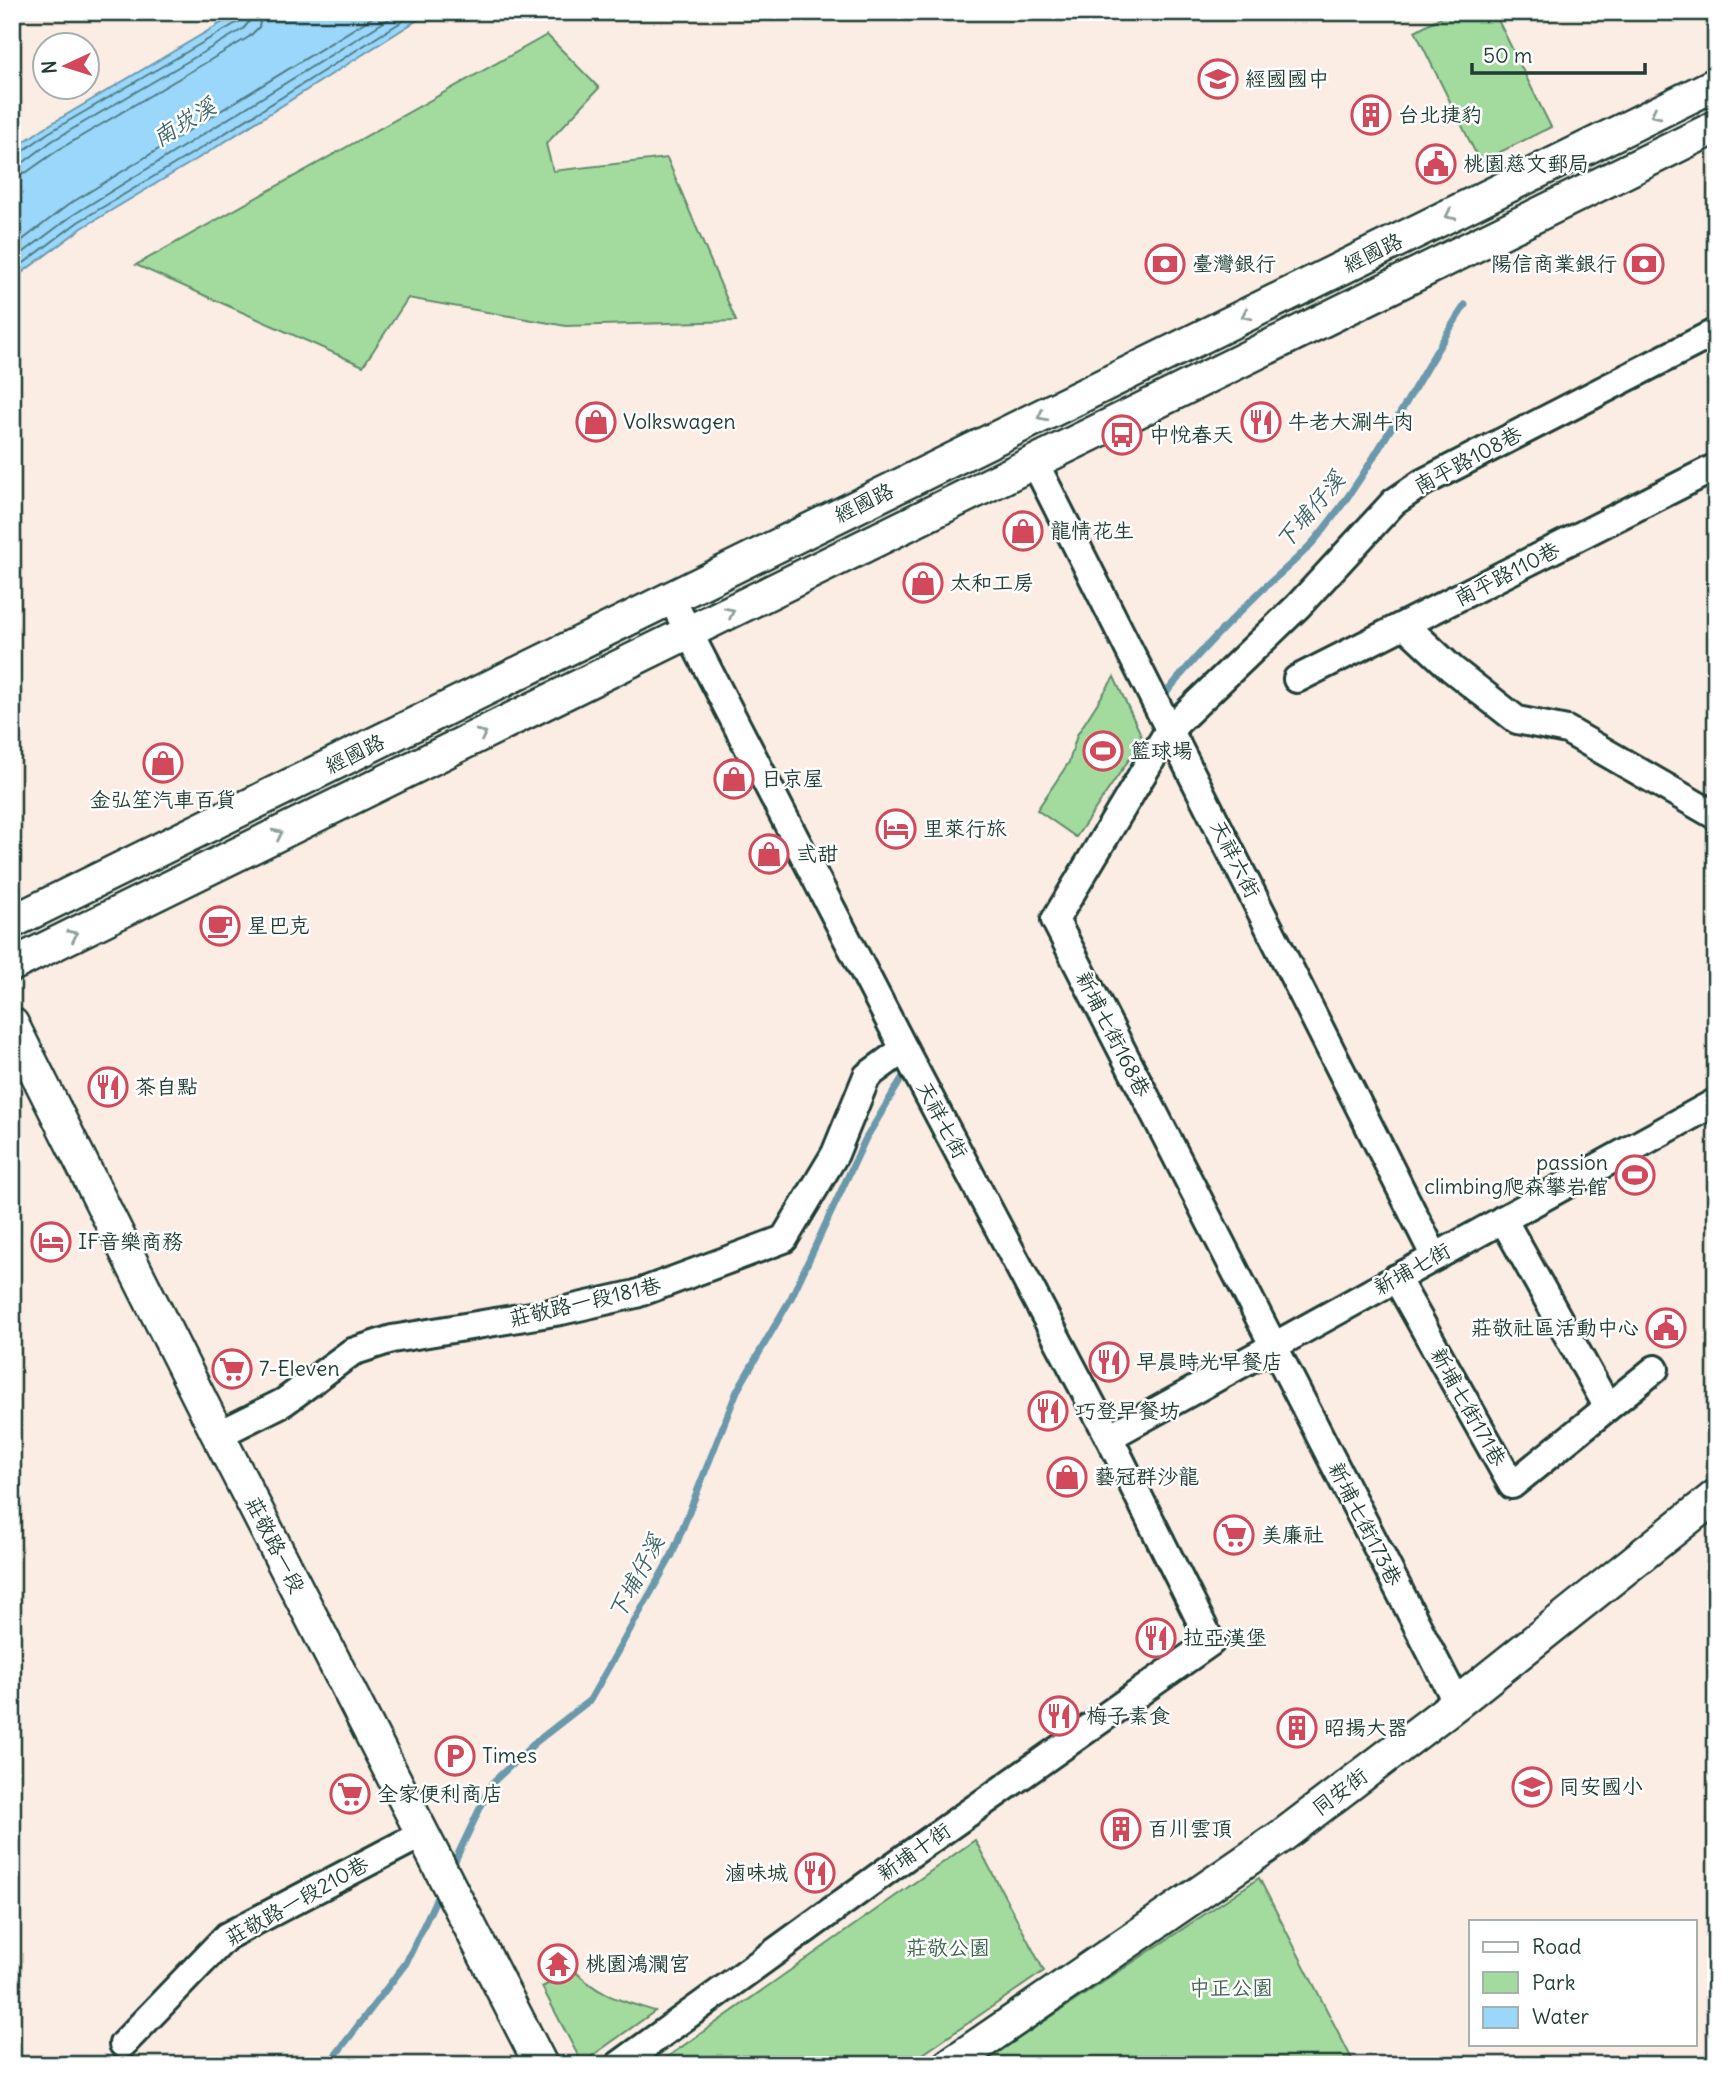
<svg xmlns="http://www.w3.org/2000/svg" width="1728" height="2077" font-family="Delius,'LXGW WenKai TC',sans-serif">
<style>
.green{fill:#a3db9f;stroke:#618c6a;stroke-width:2}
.water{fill:#9ad7fb;stroke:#6999ab;stroke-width:2}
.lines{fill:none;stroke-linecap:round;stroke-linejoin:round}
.shore{stroke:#507b84;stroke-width:2}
.stream{stroke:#6999ab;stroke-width:7}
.minor-casing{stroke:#1f3d34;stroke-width:32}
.tertiary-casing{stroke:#1f3d34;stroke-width:37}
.minor{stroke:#fff;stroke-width:26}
.tertiary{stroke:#fff;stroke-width:32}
.oneway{stroke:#8f9e9a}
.labels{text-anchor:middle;stroke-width:5;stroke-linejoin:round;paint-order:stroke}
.poi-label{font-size:21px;fill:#1f3d34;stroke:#fff;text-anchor:start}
.street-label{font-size:21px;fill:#1f3d34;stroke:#fff}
.park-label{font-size:21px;fill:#40644f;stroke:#fff}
.water-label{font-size:23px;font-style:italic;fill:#3e6466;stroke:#fff}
</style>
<rect width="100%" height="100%" fill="#fbece4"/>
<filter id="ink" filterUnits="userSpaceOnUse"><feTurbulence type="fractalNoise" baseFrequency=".0143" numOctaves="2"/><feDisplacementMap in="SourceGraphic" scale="14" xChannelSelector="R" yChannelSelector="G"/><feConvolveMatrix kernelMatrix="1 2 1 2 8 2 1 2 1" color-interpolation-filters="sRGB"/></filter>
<g filter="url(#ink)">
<g class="green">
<polygon points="1450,12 1494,12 1551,127 1480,162 1415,31"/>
<polygon points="547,35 599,88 546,144 553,171 667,158 736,321 566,326 408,298 363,366 136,265"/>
<polygon points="1114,677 1143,739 1076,837 1037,810 1069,762 1077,735"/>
<polygon points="975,1840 1044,1971 907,2065 656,2065"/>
<polygon points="1259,1878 1355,2065 979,2065"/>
<path d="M 574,1970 C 598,1996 622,2001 655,2011 L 582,2063 L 542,1987 Z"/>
</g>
<polygon class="water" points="240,12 430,12 207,153 82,228 12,280 12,150 44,128"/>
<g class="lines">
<g class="shore">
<polyline points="12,156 19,154 48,133 238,22 242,12"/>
<polyline points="12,164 24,162 52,141 243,29 249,22 251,12"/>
<polyline points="12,175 27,172 58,150 249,37 259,27 262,12"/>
<polyline points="12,248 68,205 381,12"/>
<polyline points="12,261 73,215 400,12"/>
<polyline points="12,272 78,222 203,147 417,12"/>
</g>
<g class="stream">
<path d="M 1160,701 C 1191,660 1228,623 1265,587 C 1283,571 1304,554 1319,535 C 1377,464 1415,381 1465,305"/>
<polyline points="451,1869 492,1783 536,1742 590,1700 672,1555 737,1391 791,1298 865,1140 908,1068"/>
<polyline points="328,2065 406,1963 441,1889"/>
</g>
<g class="minor-casing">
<g id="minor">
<polyline points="1034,461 1435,1257"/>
<polyline points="1406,626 1452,669 1517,720 1567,730 1716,816"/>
<polyline points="1297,679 1716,467"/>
<polyline points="1503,1219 1607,1406"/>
<polyline points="1396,1278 1512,1485 1655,1369"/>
<polyline points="218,1435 284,1402 352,1352 392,1339 561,1311 636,1294 784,1239 835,1154 867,1076 904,1049"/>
<polyline points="1109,1437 1716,1102"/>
<polyline points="1457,1703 1055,920 1169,730 1298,606 1394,502 1422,483 1716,332"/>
<polyline points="123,2044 227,1936 424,1833"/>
<polyline points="619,2065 889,1869 1211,1642 1109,1437 904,1049 671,598"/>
</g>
</g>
<g class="tertiary-casing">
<g id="tertiary">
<polyline points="12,922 1716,84"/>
<polyline points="12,965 1716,127"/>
<polyline points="12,1024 218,1435 541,2065"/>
<polyline points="949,2065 1282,1836 1457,1703 1716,1496"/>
</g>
</g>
<use href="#minor" class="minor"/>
<use href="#tertiary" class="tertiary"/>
</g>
<defs><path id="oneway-chevron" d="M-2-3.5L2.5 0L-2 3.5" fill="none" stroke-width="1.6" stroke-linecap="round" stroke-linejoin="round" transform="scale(1.75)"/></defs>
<g class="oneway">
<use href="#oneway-chevron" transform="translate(1655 114) rotate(154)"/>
<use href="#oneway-chevron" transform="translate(1450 215) rotate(154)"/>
<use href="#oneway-chevron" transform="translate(1246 315) rotate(154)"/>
<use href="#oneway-chevron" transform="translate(1042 416) rotate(154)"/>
<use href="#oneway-chevron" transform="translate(730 612) rotate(-26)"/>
<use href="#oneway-chevron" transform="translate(482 734) rotate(-26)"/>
<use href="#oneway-chevron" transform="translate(278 834) rotate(-26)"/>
<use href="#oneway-chevron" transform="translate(73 935) rotate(-26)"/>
</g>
</g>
<defs>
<g id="school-ring" transform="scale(2.0125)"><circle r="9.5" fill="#fff" stroke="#d1495b" stroke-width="1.5"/><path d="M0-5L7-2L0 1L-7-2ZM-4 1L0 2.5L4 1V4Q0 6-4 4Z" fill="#d1495b"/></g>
<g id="building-ring" transform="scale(2.0125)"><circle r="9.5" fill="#fff" stroke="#d1495b" stroke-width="1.5"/><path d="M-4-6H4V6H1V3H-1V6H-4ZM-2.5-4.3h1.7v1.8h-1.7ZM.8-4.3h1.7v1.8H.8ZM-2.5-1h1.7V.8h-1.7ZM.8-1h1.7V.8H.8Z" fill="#d1495b"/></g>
<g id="civic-ring" transform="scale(2.0125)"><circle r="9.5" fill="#fff" stroke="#d1495b" stroke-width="1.5"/><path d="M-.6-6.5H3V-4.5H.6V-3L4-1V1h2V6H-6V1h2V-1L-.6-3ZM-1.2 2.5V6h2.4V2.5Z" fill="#d1495b"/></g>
<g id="bank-ring" transform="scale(2.0125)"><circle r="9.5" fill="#fff" stroke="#d1495b" stroke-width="1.5"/><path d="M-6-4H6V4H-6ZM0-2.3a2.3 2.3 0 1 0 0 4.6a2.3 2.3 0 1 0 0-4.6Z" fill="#d1495b"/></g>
<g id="shop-ring" transform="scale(2.0125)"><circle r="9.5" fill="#fff" stroke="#d1495b" stroke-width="1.5"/><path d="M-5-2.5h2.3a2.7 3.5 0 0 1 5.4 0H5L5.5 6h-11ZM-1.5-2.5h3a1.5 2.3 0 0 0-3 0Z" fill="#d1495b"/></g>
<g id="restaurant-ring" transform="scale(2.0125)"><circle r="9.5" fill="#fff" stroke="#d1495b" stroke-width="1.5"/><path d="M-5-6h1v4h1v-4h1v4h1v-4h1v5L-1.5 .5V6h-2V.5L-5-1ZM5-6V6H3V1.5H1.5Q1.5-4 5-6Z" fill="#d1495b"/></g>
<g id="bus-ring" transform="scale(2.0125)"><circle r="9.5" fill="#fff" stroke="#d1495b" stroke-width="1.5"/><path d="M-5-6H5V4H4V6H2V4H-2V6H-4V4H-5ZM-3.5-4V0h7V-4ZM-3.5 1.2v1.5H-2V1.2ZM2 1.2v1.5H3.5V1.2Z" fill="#d1495b"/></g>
<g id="stadium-ring" transform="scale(2.0125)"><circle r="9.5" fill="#fff" stroke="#d1495b" stroke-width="1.5"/><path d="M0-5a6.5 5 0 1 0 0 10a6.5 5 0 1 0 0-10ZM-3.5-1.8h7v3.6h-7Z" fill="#d1495b"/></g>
<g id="hotel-ring" transform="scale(2.0125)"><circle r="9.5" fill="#fff" stroke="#d1495b" stroke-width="1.5"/><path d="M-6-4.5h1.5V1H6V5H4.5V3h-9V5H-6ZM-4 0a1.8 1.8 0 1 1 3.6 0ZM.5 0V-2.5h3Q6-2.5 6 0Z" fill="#d1495b"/></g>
<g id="cafe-ring" transform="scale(2.0125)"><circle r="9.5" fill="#fff" stroke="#d1495b" stroke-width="1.5"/><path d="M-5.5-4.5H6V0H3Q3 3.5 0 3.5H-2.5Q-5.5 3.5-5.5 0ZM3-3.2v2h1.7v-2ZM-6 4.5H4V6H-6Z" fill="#d1495b"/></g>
<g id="supermarket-ring" transform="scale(2.0125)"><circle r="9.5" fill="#fff" stroke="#d1495b" stroke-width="1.5"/><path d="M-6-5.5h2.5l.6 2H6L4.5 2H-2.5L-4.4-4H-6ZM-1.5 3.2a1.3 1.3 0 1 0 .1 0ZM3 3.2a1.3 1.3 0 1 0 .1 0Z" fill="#d1495b"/></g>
<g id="parking-ring" transform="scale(2.0125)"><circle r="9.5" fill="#fff" stroke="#d1495b" stroke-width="1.5"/><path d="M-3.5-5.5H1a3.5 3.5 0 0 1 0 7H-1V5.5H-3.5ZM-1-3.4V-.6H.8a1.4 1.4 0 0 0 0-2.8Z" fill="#d1495b"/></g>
<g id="temple-ring" transform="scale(2.0125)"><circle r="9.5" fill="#fff" stroke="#d1495b" stroke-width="1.5"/><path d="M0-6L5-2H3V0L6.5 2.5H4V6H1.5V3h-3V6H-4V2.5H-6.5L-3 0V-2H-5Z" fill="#d1495b"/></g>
</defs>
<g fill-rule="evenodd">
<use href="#school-ring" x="1218" y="79"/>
<use href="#building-ring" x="1371" y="115"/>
<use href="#civic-ring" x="1436" y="164"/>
<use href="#bank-ring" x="1165" y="264"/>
<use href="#bank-ring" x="1644" y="264"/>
<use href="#shop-ring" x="596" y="422"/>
<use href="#restaurant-ring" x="1261" y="422"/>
<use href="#bus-ring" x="1122" y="435"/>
<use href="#shop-ring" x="1023" y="531"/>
<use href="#shop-ring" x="923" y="583"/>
<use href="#stadium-ring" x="1103" y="751"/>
<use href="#shop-ring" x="163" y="763"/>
<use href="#shop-ring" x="734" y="779"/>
<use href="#hotel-ring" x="896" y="829"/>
<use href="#shop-ring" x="769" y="854"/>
<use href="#cafe-ring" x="220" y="926"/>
<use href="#restaurant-ring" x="108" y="1087"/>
<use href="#stadium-ring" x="1635" y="1175"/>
<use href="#hotel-ring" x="51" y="1242"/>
<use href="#civic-ring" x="1666" y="1328"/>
<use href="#restaurant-ring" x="1109" y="1362"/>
<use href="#supermarket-ring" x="232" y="1369"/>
<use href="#restaurant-ring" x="1048" y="1411"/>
<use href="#shop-ring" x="1067" y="1477"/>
<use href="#supermarket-ring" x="1234" y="1535"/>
<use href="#restaurant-ring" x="1156" y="1638"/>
<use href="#restaurant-ring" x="1059" y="1716"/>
<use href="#building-ring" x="1297" y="1728"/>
<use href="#parking-ring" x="455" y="1756"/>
<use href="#school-ring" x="1532" y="1787"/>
<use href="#supermarket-ring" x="350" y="1794"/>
<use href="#building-ring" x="1121" y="1829"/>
<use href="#restaurant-ring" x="815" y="1873"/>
<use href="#temple-ring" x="558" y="1964"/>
</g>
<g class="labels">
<g class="poi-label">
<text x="1245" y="86">經國國中</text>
<text x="1398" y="122">台北捷豹</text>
<text x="1463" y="171">桃園慈文郵局</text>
<text x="1192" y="271">臺灣銀行</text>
<text x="1617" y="271" text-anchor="end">陽信商業銀行</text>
<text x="623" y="429">Volkswagen</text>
<text x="1288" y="429">牛老大涮牛肉</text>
<text x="1149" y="442">中悅春天</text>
<text x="1050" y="538">龍情花生</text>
<text x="950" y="590">太和工房</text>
<text x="1130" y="758">籃球場</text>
<text x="761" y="786">日京屋</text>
<text x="163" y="807" text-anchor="middle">金弘笙汽車百貨</text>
<text x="923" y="836">里萊行旅</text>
<text x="796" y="861">弎甜</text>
<text x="247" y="933">星巴克</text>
<text x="135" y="1094">茶自點</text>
<text x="1608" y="1170" text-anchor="end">passion<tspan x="1608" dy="24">climbing爬森攀岩館</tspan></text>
<text x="78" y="1249">IF音樂商務</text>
<text x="1639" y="1335" text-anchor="end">莊敬社區活動中心</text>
<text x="1136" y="1369">早晨時光早餐店</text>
<text x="259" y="1376">7-Eleven</text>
<text x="1075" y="1418">巧登早餐坊</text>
<text x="1094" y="1484">藝冠群沙龍</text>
<text x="1261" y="1542">美廉社</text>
<text x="1183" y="1645">拉亞漢堡</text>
<text x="1086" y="1723">梅子素食</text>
<text x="1324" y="1735">昭揚大器</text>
<text x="482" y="1763">Times</text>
<text x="1559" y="1794">同安國小</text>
<text x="377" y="1801">全家便利商店</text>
<text x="1148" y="1836">百川雲頂</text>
<text x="788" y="1880" text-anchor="end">滷味城</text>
<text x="585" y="1971">桃園鴻瀾宮</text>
</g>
<g class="street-label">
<text transform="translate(1373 253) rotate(-26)" y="7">經國路</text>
<text transform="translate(1468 460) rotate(-28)" y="7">南平路108巷</text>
<text transform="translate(864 503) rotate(-26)" y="7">經國路</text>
<text transform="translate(1507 574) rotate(-27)" y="7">南平路110巷</text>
<text transform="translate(355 754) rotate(-26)" y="7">經國路</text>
<text transform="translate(1235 859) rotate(63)" y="7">天祥六街</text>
<text transform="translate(1113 1034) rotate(63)" y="7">新埔七街168巷</text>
<text transform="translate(942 1120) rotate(62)" y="7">天祥七街</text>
<text transform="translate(1412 1269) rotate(-29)" y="7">新埔七街</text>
<text transform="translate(585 1302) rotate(-13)" y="7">莊敬路一段181巷</text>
<text transform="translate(1468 1407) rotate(61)" y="7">新埔七街171巷</text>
<text transform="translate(1365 1524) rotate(63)" y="7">新埔七街173巷</text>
<text transform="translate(275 1545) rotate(63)" y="7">莊敬路一段</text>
<text transform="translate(1340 1792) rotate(-37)" y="7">同安街</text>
<text transform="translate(914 1852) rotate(-35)" y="7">新埔十街</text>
<text transform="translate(297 1901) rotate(-29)" y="7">莊敬路一段210巷</text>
</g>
<g class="park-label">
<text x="948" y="1955">莊敬公園</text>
<text x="1231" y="1995">中正公園</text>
</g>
<g class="water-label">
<text transform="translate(184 122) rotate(-32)" y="8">南崁溪</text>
<text transform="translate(1310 510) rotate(-50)" y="8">下埔仔溪</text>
<text transform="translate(636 1577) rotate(-62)" y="8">下埔仔溪</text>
</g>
</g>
<rect width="1728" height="2077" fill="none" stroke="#fff" stroke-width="42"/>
<rect x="21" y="21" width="1686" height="2035" fill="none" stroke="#1f3d34" stroke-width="2.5" filter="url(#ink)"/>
<rect x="1469" y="1920" width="228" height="126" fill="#ffffff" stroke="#a5b1ae" stroke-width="2"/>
<rect x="1483" y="1942" width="35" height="10" fill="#ffffff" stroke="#a5b1ae" stroke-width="2"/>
<text x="1532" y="1954" font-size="21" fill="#1f3d34">Road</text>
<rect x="1483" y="1972" width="35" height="21" fill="#a3db9f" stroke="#a5b1ae" stroke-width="2"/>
<text x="1532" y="1990" font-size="21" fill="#1f3d34">Park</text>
<rect x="1483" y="2007" width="35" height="21" fill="#9ad7fb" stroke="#a5b1ae" stroke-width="2"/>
<text x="1532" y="2024" font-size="21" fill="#1f3d34">Water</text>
<g transform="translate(66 66) rotate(266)"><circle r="33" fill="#ffffff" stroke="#a5b1ae" stroke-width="2"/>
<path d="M0-5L12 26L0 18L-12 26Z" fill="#d1495b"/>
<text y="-10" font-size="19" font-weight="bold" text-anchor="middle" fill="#1f3d34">N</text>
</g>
<path d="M1472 63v10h173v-10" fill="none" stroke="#1f3d34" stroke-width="3.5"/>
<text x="1483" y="63" font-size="21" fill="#1f3d34" stroke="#ffffff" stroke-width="5" paint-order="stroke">50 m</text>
</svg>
